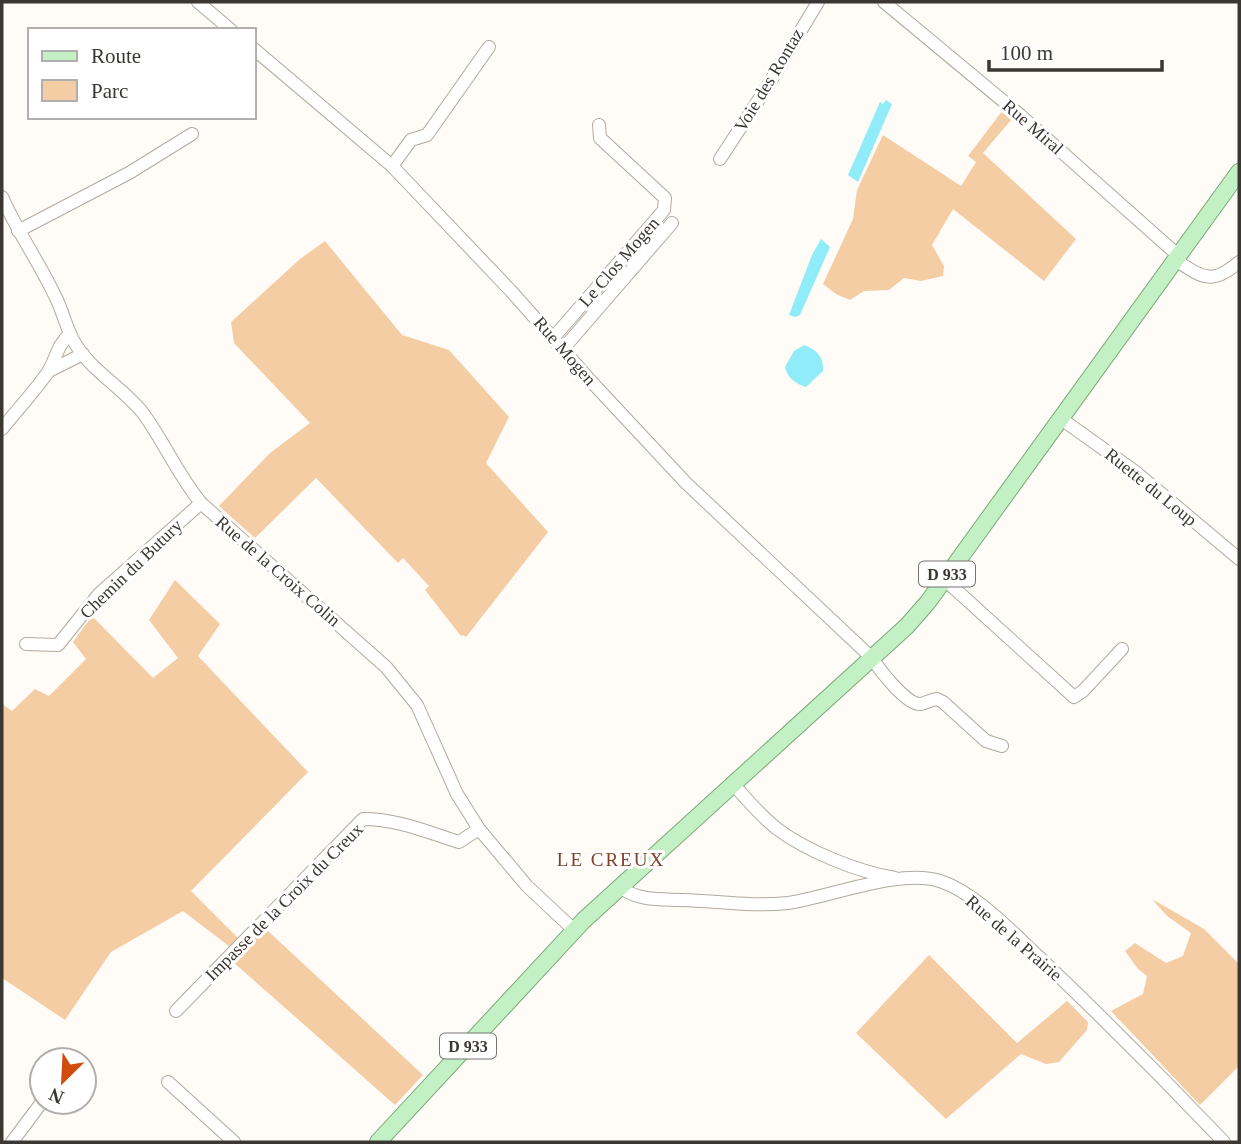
<svg xmlns="http://www.w3.org/2000/svg" width="1241" height="1144" font-family="'Times New Roman',serif">
<style>
.green{fill:#f4cda4}
.water{fill:#8fecf8}
.lines{fill:none;stroke-linecap:round;stroke-linejoin:round}
.minor-casing{stroke:#b2a99f;stroke-width:14}
.major-casing{stroke:#79a979;stroke-width:18}
.minor{stroke:#fff;stroke-width:12}
.major{stroke:#c3f1c5;stroke-width:16}
.labels{text-anchor:middle;stroke-width:6;stroke-linejoin:round;paint-order:stroke}
.shield{fill:#fff;stroke:#767370;stroke-width:2}
.shield-label{font-size:16px;font-weight:bold;fill:#3b3733}
.street-label{font-size:18px;fill:#3b3733;stroke:#fff}
.neighbourhood-label{font-size:19px;letter-spacing:2px;fill:#834027;stroke:#fff}
</style>
<rect width="100%" height="100%" fill="#fffbf7"/>
<g class="green">
<polygon points="1003,110 1012,119 983,153 1076,239 1044,281 953,209 932,245 944,266 943,276 921,281 904,278 889,290 864,291 850,300 836,294 823,284 853,219 857,190 883,135 961,186 976,162 968,156"/>
<polygon points="325,241 402,335 449,350 509,417 486,463 548,532 466,637 463,635 461,636 425,590 429,586 403,558 398,563 316,478 255,538 219,506 270,453 310,423 234,343 231,322 300,259"/>
<polygon points="175,580 220,624 198,656 308,772 191,891 246,946 268,931 423,1075 395,1105 232,961 238,953 183,911 111,952 65,1020 2,978 2,704 12,711 35,689 49,696 86,659 73,642 92,616 153,678 178,658 149,620"/>
<polygon points="1152,899 1204,929 1239,964 1239,1066 1200,1105 1111,1011 1143,994 1147,976 1138,969 1125,951 1135,943 1166,963 1183,956 1191,933 1167,916"/>
<polygon points="929,955 1017,1043 1067,1001 1088,1022 1087,1030 1059,1062 1046,1064 1021,1054 946,1119 856,1033"/>
</g>
<g class="water">
<polygon points="886,100 892,104 858,182 848,175 880,102 883,104"/>
<polygon points="821,239 830,247 800,315 795,317 789,315 812,255"/>
<path d="M 804,345 C 817,350 824,357 823,371 L 806,387 C 795,383 788,379 785,367 L 794,351 Z"/>
</g>
<g class="lines">
<g class="minor-casing">
<g id="minor">
<polyline points="198,2 231,30"/>
<polyline points="884,2 1020,115 1180,257"/>
<path d="M 254,49 L 392,166 L 511,291 L 588,378 L 686,483 L 872,658 C 879,669 907,706 921,704 C 926,703 930,700 937,699 L 943,702 L 986,741 L 1002,746"/>
<polyline points="720,159 767,87 818,2"/>
<polyline points="392,166 411,140 427,135 489,47"/>
<path d="M 2,197 C 18,233 41,265 57,300 C 64,315 67,331 76,345 C 93,372 123,388 143,413 C 164,442 178,475 201,503 L 386,667 L 417,705 L 457,794 L 479,829 L 527,886 L 574,930"/>
<polyline points="18,231 129,173 192,134"/>
<path d="M 1177,261 C 1203,278 1212,285 1239,262"/>
<polyline points="554,337 664,210 665,198 600,138 599,125"/>
<polyline points="563,349 672,223"/>
<polyline points="49,371 83,354"/>
<polyline points="1060,418 1137,473 1239,559"/>
<path d="M 2,429 C 17,410 34,392 48,372 C 56,359 57,345 70,334"/>
<polyline points="944,579 1074,697 1083,691 1122,649"/>
<polyline points="26,644 58,645 99,594 201,503"/>
<path d="M 734,785 C 747,800 760,815 776,828 C 806,851 858,872 895,878"/>
<path d="M 621,888 C 640,901 660,899 682,900 C 717,901 753,907 788,903 C 830,897 900,868 940,881 C 976,893 1012,932 1040,958 C 1103,1018 1164,1079 1224,1142"/>
<path d="M 176,1011 L 363,819 C 397,819 427,832 459,842 L 479,829"/>
<polyline points="168,1082 234,1142"/>
<polyline points="12,1142 42,1102"/>
</g>
</g>
<g class="major-casing">
<polyline id="major" points="378,1142 584,920 907,626 928,602 1239,172"/>
</g>
<use href="#minor" class="minor"/>
<use href="#major" class="major"/>
</g>
<g class="labels">
<g class="shield">
<rect x="919" y="561.5" width="56" height="25" rx="5"/>
<rect x="440" y="1033.5" width="56" height="25" rx="5"/>
</g>
<g class="shield-label">
<text x="947" y="580">D 933</text>
<text x="468" y="1052">D 933</text>
</g>
<g class="street-label">
<text transform="translate(769 80) rotate(-59)" y="6">Voie des Rontaz</text>
<text transform="translate(1033 127) rotate(41)" y="6">Rue Miral</text>
<text transform="translate(619 262) rotate(-49)" y="6">Le Clos Mogen</text>
<text transform="translate(565 351) rotate(49)" y="6">Rue Mogen</text>
<text transform="translate(1151 487) rotate(39)" y="6">Ruette du Loup</text>
<text transform="translate(131 569) rotate(-44)" y="6">Chemin du Butury</text>
<text transform="translate(278 571) rotate(41)" y="6">Rue de la Croix Colin</text>
<text transform="translate(284 902) rotate(-45)" y="6">Impasse de la Croix du Creux</text>
<text transform="translate(1014 938) rotate(41)" y="6">Rue de la Prairie</text>
</g>
<g class="neighbourhood-label">
<text x="611" y="866">LE CREUX</text>
</g>
</g>
<rect width="1241" height="1144" fill="none" stroke="#3b3733" stroke-width="7"/>
<rect x="28" y="28" width="228" height="91" fill="#ffffff" stroke="#b1afad" stroke-width="2"/>
<rect x="42" y="51" width="35" height="10" fill="#c3f1c5" stroke="#b1afad" stroke-width="2"/>
<text x="91" y="63" font-size="21" fill="#3b3733">Route</text>
<rect x="42" y="80" width="35" height="21" fill="#f4cda4" stroke="#b1afad" stroke-width="2"/>
<text x="91" y="98" font-size="21" fill="#3b3733">Parc</text>
<g transform="translate(63 1081) rotate(204)"><circle r="33" fill="#ffffff" stroke="#b1afad" stroke-width="2"/>
<path d="M0-5L12 26L0 18L-12 26Z" fill="#d14c0c"/>
<text y="-10" font-size="19" font-weight="bold" text-anchor="middle" fill="#3b3733">N</text>
</g>
<path d="M989 60v10h173v-10" fill="none" stroke="#3b3733" stroke-width="3.5"/>
<text x="1000" y="60" font-size="21" fill="#3b3733" stroke="#ffffff" stroke-width="5" paint-order="stroke">100 m</text>
</svg>
